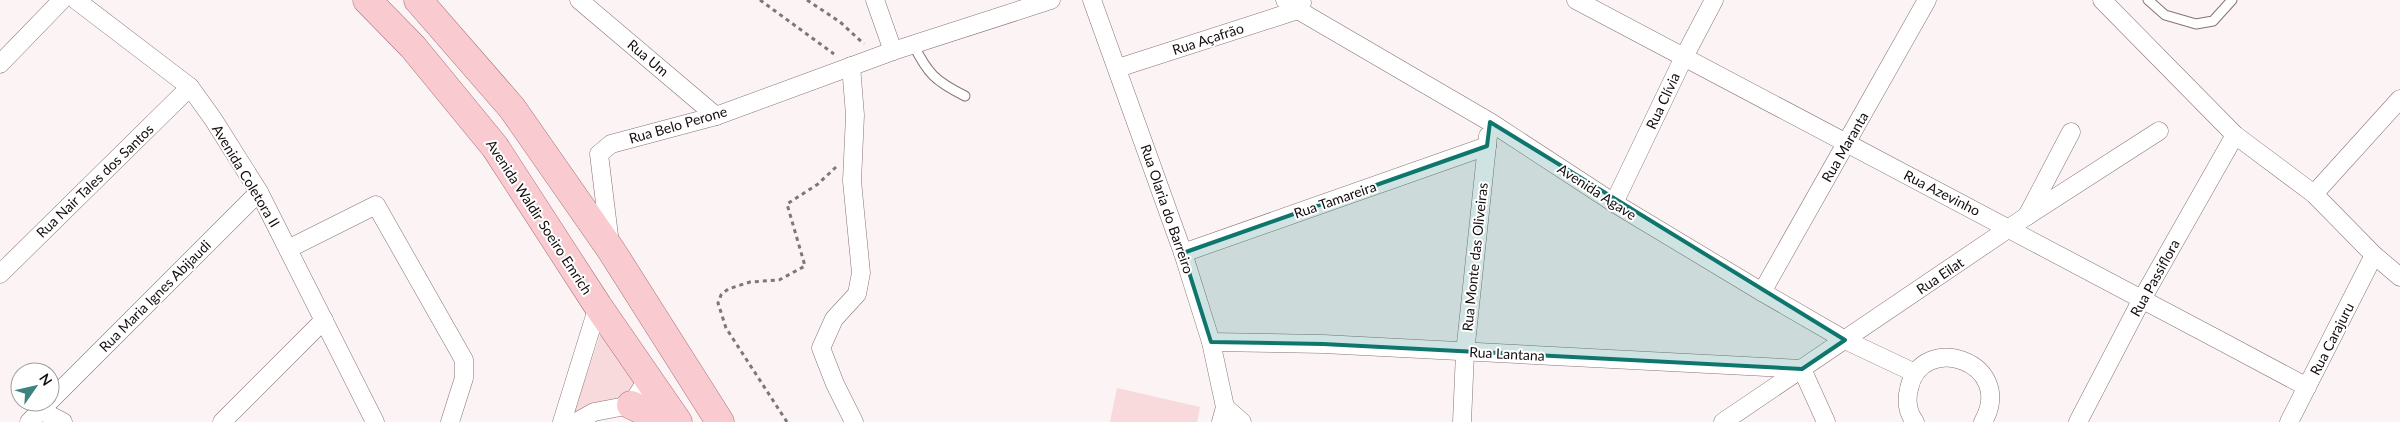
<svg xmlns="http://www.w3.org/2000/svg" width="2400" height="422" font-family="Lato,sans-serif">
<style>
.green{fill:#f8d9dc}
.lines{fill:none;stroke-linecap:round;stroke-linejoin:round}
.lane-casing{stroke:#867375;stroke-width:11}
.street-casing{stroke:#867375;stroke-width:19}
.primary-casing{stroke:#a67279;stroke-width:29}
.path{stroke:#7e7778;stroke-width:3;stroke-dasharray:4 4;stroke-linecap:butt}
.lane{stroke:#fff;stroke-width:9}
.street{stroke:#fff;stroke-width:18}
.primary{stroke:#f9cbd1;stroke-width:28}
.marked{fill:#0f766e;fill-opacity:0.2;stroke:#0f766e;stroke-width:4;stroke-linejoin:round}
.labels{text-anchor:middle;stroke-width:4;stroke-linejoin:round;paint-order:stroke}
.street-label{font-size:14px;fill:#140d0e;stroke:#fff}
</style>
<rect width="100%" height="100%" fill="#fcf3f4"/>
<g class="green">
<polygon points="602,329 640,378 628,396 574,413"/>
<polygon points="1117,388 1200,407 1197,422 1110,422"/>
</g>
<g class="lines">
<g class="lane-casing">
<g id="lane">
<polyline points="2148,0 2165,15 2196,24 2213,21 2232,0"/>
<path d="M 913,44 C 928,74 935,81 965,96"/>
</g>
</g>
<g class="street-casing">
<g id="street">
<polyline points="76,0 190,87 213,119 259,192 375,422"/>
<polyline points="579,0 716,116"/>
<polyline points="875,0 893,51"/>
<polyline points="1092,0 1183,253 1211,342 1225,407 1221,422"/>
<polyline points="1285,0 1298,10 1490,122 1614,203 1762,292 1845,340 1915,373"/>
<path d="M 1576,0 C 1820,129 2064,257 2307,387"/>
<polyline points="2102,0 2235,135 2314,194 2374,255 2400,277"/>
<polyline points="0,64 62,0"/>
<polyline points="851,66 855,115 852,181 861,273 857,294 834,319 821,348 835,384 854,422"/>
<polyline points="1118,68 1298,10 1302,3"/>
<polyline points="2314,194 2400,99"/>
<polyline points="1614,203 1684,57 1714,0"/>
<polyline points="2027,216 2071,132"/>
<polyline points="610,244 599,154 611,144 716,116 893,51 1051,0"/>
<polyline points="288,249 376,205 464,360 464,378 450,422"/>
<polyline points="1183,253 1487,146"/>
<polyline points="0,274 190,87"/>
<polyline points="1762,292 1927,0"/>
<polyline points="1211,342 1323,344 1802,369 1826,422"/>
<polyline points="50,401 259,192"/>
<polyline points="1225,407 1242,422"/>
<polyline points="40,410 63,422"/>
<polyline points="29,422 49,402"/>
<polyline points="222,422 324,320"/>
<polyline points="562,422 598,306"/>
<polyline points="576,422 594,412 631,405 648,378"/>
<polyline points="1462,422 1465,353 1488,136"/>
<polyline points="1723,422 2027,216 2159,131"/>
<path d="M 1915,422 C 1908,413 1906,401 1909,389 C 1921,330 2017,362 1983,422"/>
<polyline points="2078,422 2142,299 2235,135"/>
<polyline points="2289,422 2374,255"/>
</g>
</g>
<g class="primary-casing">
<g id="primary">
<polyline points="367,0 413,47 495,147 598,306 678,422"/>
<polyline points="418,0 512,108 611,250 720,422"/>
<polyline points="631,405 667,422"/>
</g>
</g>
<g class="path">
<polyline points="760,0 834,54"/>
<polyline points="807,0 840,22 864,44"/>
<polyline points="787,422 726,328 718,303 721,295 728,289 750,282 779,280 805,266 787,204 818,184 836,167"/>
</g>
<use href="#lane" class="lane"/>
<use href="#street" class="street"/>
<use href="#primary" class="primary"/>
</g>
<path class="marked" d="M 1490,122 L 1845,340 L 1802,369 L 1323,344 L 1211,342 L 1183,253 L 1487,146 Z"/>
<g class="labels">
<g class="street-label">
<text transform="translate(1208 39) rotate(-18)" y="5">Rua Açafrão</text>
<text transform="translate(648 58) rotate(40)" y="5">Rua Um</text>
<text transform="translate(1663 101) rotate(-65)" y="5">Rua Clívia</text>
<text transform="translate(678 125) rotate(-16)" y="5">Rua Belo Perone</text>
<text transform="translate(1845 147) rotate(-60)" y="5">Rua Maranta</text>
<text transform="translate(246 176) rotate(59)" y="5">Avenida Coletora II</text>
<text transform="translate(95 181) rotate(-44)" y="5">Rua Nair Tales dos Santos</text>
<text transform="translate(1597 192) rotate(33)" y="5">Avenida Agave</text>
<text transform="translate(1942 193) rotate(27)" y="5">Rua Azevinho</text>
<text transform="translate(1335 200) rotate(-19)" y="5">Rua Tamareira</text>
<text transform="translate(1167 209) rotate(71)" y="5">Rua Olaria do Barreiro</text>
<text transform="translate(539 217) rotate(57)" y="5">Avenida Waldir Soeiro Emrich</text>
<text transform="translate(1475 257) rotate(-84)" y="5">Rua Monte das Oliveiras</text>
<text transform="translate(1940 276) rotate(-34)" y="5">Rua Eilat</text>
<text transform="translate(2155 278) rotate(-61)" y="5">Rua Passiflora</text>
<text transform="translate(155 296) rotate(-45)" y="5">Rua Maria Ignes Abijaudi</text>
<text transform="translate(2332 339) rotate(-63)" y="5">Rua Carajuru</text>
<text transform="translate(1507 354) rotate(3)" y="5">Rua Lantana</text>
</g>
</g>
<g transform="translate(35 387) rotate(56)"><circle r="24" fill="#ffffff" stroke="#a19e9f"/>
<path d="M0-4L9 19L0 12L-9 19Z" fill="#3c8480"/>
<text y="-8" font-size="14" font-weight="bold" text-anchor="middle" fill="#140d0e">N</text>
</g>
</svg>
